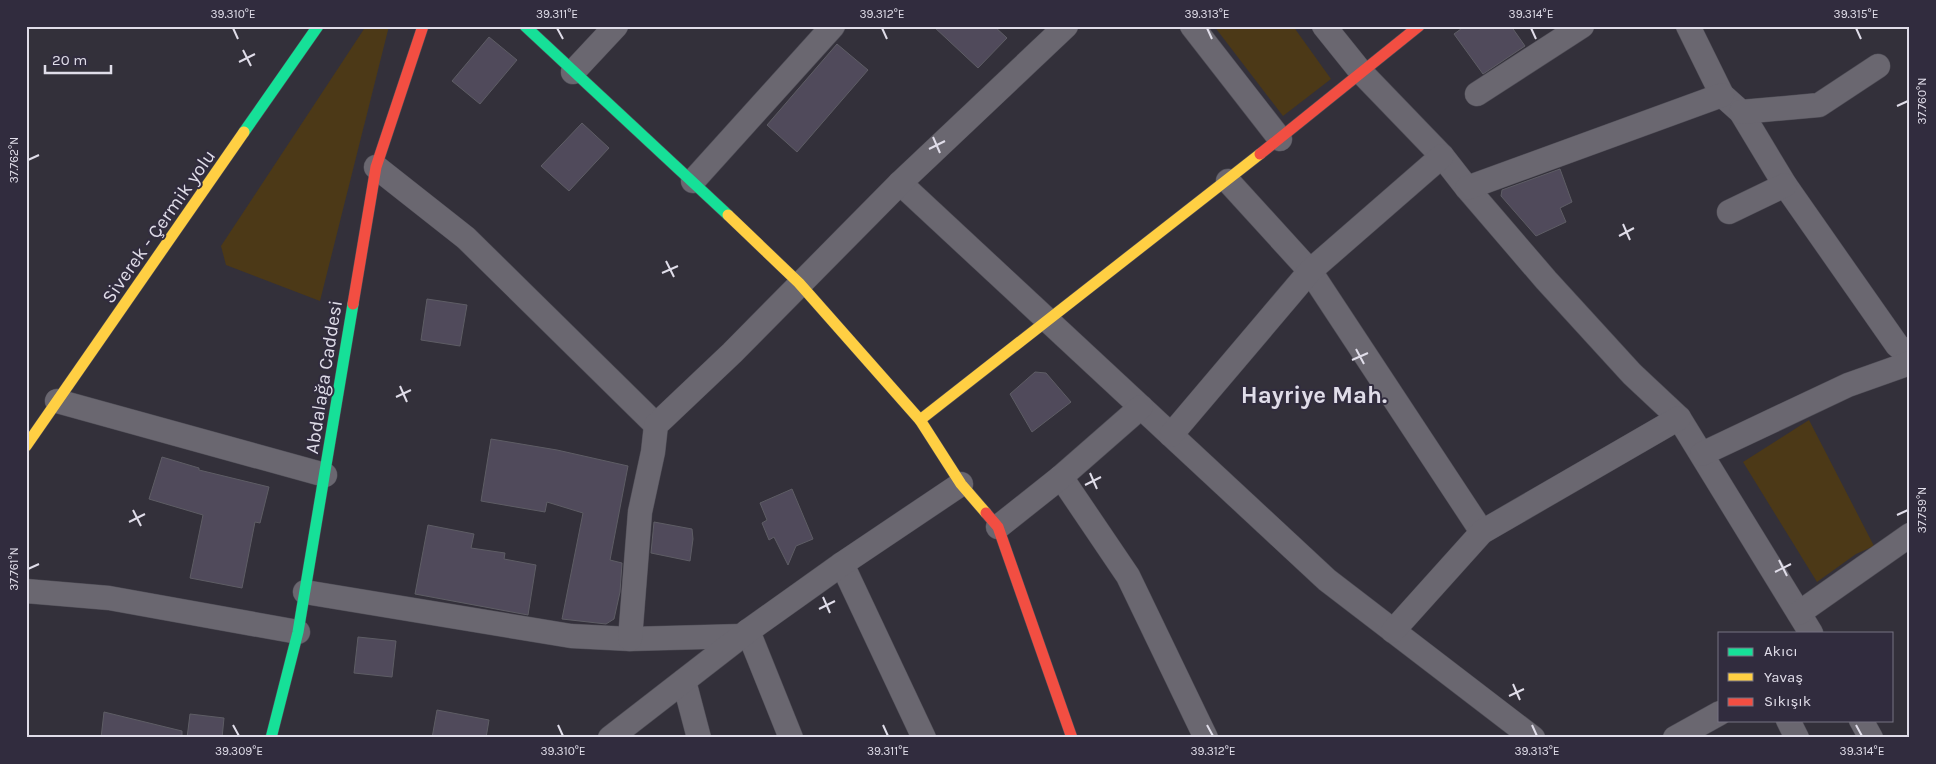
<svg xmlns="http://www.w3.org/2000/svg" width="1936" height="764" font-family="Karla,sans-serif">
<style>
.green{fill:#4c3917}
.building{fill:#504a5b;stroke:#5e5d65}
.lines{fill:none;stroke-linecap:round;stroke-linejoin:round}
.street-casing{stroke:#4f4d56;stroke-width:25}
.fast-casing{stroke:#4f4d56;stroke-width:12}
.slow-casing{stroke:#4f4d56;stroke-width:12}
.jam-casing{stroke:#4f4d56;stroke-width:12}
.street{stroke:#6a6770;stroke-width:24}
.fast{stroke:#16e098;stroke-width:11}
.slow{stroke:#ffcf43;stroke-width:11}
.jam{stroke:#f24e42;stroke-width:11}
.ticks{fill:none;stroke:#e0dde9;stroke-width:2}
.labels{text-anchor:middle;stroke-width:4;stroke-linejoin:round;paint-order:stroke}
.street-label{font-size:19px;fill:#e0dde9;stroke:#312c3e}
.district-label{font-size:24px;font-weight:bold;fill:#e0dde9;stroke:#312c3e}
.neatline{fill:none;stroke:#e0dde9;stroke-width:2}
.ticks-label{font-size:12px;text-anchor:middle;fill:#e0dde9}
</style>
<rect width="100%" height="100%" fill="#33303a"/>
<g class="green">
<polygon points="366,26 389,26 320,301 226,265 221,246"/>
<polygon points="1214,26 1293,26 1331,79 1283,116"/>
<polygon points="1809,420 1874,546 1856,554 1817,582 1743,462"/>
</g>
<g class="building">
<polygon points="933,26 994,26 1007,38 978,68"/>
<polygon points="1465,26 1511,26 1525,46 1483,74 1454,34"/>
<polygon points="489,37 517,60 480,104 452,81"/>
<polygon points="837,44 868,70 797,152 767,125"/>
<polygon points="582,123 609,148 569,191 541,166"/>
<polygon points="1560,169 1572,202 1560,208 1566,222 1536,236 1501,196 1502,190"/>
<polygon points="427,299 467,305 460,346 421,340"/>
<polygon points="1035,372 1046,373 1071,402 1032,432 1010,394"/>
<polygon points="491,439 557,450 628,466 610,560 622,563 620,592 614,619 606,624 562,619 583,513 547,502 545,512 481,501"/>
<polygon points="162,457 199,468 199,470 269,487 260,523 255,522 242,588 190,578 203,515 149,499"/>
<polygon points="792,489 813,539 796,546 788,565 774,537 769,540 762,523 767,520 760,503"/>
<polygon points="654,522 692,529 693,539 690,561 651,553"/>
<polygon points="428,525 474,534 471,548 505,553 504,559 536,565 528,615 415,594"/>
<polygon points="358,637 396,641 392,677 354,673"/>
<polygon points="437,710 489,720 486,738 432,738"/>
<polygon points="104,712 182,731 182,738 101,738"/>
<polygon points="190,714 224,718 222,738 187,738"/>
</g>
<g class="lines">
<g class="street-casing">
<g id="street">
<polyline points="1192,26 1280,139"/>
<polyline points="1324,26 1361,72 1442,156 1467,188 1546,280 1632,374 1679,418 1811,633"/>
<polyline points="1688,26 1722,95 1741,112 1785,185 1897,345 1910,356"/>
<polyline points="573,72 616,26"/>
<polyline points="1477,94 1582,26"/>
<polyline points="1741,112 1819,105 1878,66"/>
<polyline points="376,167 466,238 656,425"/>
<polyline points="693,181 833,26"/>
<polyline points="1228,181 1310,271 1482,532"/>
<polyline points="900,183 1327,580 1533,738"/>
<polyline points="1467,188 1722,95"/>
<polyline points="1729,212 1785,185"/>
<polyline points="57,401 325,475"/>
<polyline points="1171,435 1310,271 1442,156"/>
<polyline points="1702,454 1848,385 1910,363"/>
<polyline points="1061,477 1128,576 1206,738"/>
<polyline points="998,527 1061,477 1141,407"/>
<polyline points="842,564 924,738"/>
<polyline points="26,591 109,598 298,632"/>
<polyline points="305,592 571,636 630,639 742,636"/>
<polyline points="1799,613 1910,535"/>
<polyline points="748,631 791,738"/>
<polyline points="1393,631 1482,532 1679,418"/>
<polyline points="630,639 640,512 653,452 656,425 732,353 900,183 1066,26"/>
<polyline points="684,681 699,738"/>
<polyline points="1788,720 1797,738"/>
<polyline points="1861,720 1871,738"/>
<polyline points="610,738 748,631 842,564 961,484"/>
<polyline points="1675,738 1720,713"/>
</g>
</g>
<g class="fast-casing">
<g id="fast">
<polyline points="525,26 728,215"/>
<polyline points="244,132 318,26"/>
<polyline points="271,738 298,632 353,304"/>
</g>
</g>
<g class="slow-casing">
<g id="slow">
<polyline points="728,215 799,283 920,420 961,484 986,513"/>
<polyline points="920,420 1260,154"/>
<polyline points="26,446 244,132"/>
</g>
</g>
<g class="jam-casing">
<g id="jam">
<polyline points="1260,154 1419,26"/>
<polyline points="353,304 376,167 423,26"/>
<polyline points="986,513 998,527 1072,738"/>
</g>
</g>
<use href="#street" class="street"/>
<use href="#fast" class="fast"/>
<use href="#slow" class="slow"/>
<use href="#jam" class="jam"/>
</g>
<path class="ticks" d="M 233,28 L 238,39M 557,28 L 563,39M 882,28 L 887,39M 1207,28 L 1212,39M 1531,28 L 1536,39M 1856,28 L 1861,39M 243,50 L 251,66M 239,62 L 255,54M 1897,106 L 1908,101M 933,137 L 940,153M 929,149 L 945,141M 28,160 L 39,155M 1623,224 L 1630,240M 1619,236 L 1634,228M 666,261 L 674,277M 662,273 L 678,266M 1356,349 L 1364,364M 1352,360 L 1368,353M 400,386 L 407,402M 396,397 L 411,390M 1090,473 L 1097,489M 1085,485 L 1101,477M 133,510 L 141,526M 1897,515 L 1908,510M 129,522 L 145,514M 1779,560 L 1787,576M 28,569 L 39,564M 1775,572 L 1791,564M 823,597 L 830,613M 819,609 L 835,601M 1513,684 L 1520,700M 1509,696 L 1524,689M 233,725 L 239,736M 558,725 L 563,736M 883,725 L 888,736M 1207,725 L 1213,736M 1532,725 L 1537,736M 1856,725 L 1862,736"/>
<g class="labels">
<g class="street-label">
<text transform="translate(158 226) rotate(-55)" y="7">Siverek - Çermik yolu</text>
<text transform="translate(323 377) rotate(-81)" y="7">Abdalağa Caddesi</text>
</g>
<g class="district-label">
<text x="1314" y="403">Hayriye Mah.</text>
</g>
</g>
<rect width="1936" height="764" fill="none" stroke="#312c3e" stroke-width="55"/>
<rect x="1718" y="632" width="175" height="90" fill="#312c3e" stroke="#777382"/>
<rect x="1728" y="648" width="25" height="8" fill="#16e098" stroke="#777382"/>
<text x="1764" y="656" font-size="15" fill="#e0dde9">Akıcı</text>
<rect x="1728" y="673" width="25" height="8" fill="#ffcf43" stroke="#777382"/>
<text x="1764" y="682" font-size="15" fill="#e0dde9">Yavaş</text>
<rect x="1728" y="698" width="25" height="8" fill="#f24e42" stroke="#777382"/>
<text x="1764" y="706" font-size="15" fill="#e0dde9">Sıkışık</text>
<path d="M45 65v8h66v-8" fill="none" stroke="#e0dde9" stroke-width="2.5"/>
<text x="52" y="65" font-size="15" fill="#e0dde9" stroke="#312c3e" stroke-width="4" paint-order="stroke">20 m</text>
<rect x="28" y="28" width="1880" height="708" class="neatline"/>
<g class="ticks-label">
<text x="233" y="18">39.310°E</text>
<text x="557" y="18">39.311°E</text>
<text x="882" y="18">39.312°E</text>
<text x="1207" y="18">39.313°E</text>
<text x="1531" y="18">39.314°E</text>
<text x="1856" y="18">39.315°E</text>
<text transform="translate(1922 101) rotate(-90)" y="4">37.760°N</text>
<text transform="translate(14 160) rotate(-90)" y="4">37.762°N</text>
<text transform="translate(1922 510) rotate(-90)" y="4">37.759°N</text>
<text transform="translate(14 569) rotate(-90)" y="4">37.761°N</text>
<text x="239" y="755">39.309°E</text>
<text x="563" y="755">39.310°E</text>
<text x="888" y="755">39.311°E</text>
<text x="1213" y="755">39.312°E</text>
<text x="1537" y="755">39.313°E</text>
<text x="1862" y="755">39.314°E</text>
</g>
</svg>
